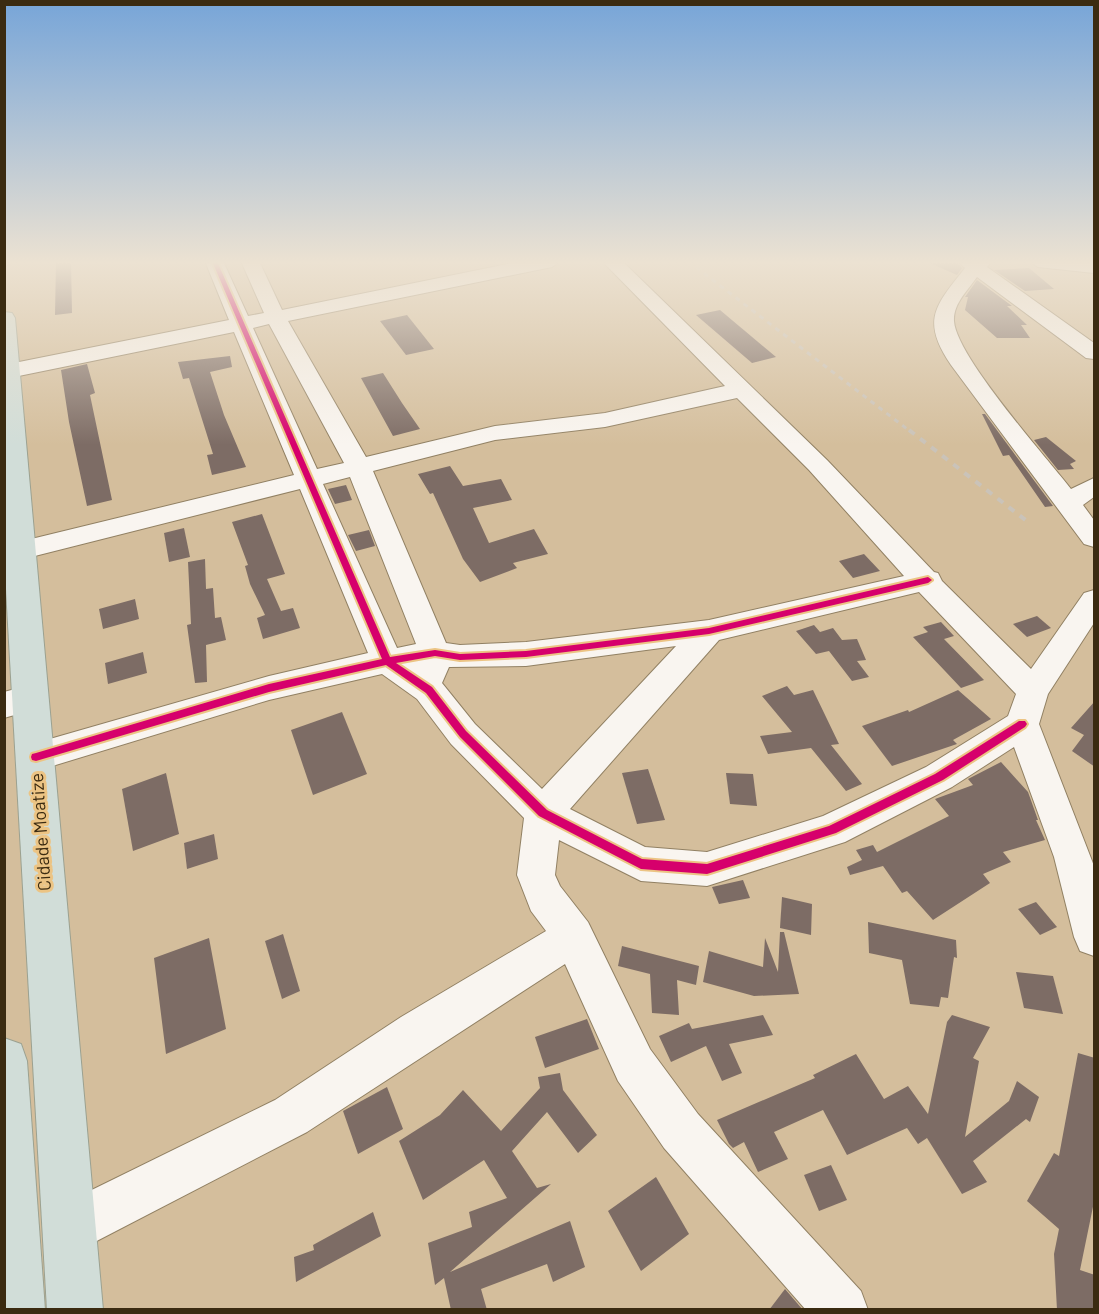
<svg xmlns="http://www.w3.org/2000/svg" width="1099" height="1314" font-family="Barlow,sans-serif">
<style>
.building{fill:#7d6c65}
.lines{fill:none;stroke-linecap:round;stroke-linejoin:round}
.minor-casing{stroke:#918063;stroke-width:2}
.highway-casing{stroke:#9ba190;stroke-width:2}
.minor{fill:#f9f5f0;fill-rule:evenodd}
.highway{fill:#d1ddd8;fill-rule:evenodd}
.rail-far1{stroke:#cac3b9;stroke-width:3;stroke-dasharray:5 5;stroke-linecap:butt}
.rail{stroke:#cac3b9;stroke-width:4;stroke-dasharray:7 7;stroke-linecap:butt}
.cycleway-casing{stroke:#ecc484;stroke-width:4}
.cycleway{fill:#d6006c;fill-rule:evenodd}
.labels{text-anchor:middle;stroke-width:6;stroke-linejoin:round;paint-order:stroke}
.street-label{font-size:18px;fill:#3b2b11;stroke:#ecc484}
</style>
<rect width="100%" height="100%" fill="#d4be9c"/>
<g class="building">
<polygon points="56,261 71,261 72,313 55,315"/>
<polygon points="925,261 956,261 962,268 957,275"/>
<polygon points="1029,268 1054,289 1025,291 994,270"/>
<polygon points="977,280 1012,306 1007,306 1027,325 1021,325 1030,338 997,338 965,310 968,297 965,297"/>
<polygon points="720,310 776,357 752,363 696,315"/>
<polygon points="407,315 434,349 406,355 380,321"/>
<polygon points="230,356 232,367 210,372 224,415 246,467 212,475 207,455 213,454 189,378 183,379 178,362"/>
<polygon points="87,364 95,393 90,395 112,500 87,506 69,422 61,370"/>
<polygon points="383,373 402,403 420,429 393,436 361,378"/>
<polygon points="982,414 985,414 1053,506 1045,507 1009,455 1003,456"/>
<polygon points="1046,437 1076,461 1070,464 1074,469 1058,470 1034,440"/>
<polygon points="450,466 463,486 501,479 512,500 473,508 489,543 534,529 548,554 513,563 517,568 480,582 463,559 433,493 430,494 418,474"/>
<polygon points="346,485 352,500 335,504 328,489"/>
<polygon points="262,514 285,574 267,579 281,611 293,608 300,628 263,639 257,618 265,615 250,584 245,566 248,565 232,522"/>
<polygon points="184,528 190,557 169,562 164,533"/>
<polygon points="369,530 375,546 356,551 348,535"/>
<polygon points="864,554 880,571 853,578 839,561"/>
<polygon points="205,559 206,589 213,588 215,618 221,617 226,640 206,645 207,682 195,683 187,625 191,624 188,562"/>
<polygon points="135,599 139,619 103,629 99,609"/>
<polygon points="1037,616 1051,628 1027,637 1013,624"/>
<polygon points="941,622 954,636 944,639 984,680 961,688 913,637 928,632 923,627"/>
<polygon points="814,625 820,632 833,628 842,640 857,639 866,660 857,661 869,677 852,681 829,651 816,654 796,631"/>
<polygon points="143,652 147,673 108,684 105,663"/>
<polygon points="787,686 794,695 813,690 839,744 831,745 862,784 846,791 811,748 768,754 760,736 792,732 762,696"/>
<polygon points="958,690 991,719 953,740 957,744 892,766 862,726 908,710 909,712"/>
<polygon points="1095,701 1095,767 1072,751 1084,735 1071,728"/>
<polygon points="342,712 367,774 313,795 291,730"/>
<polygon points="1001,762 1028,792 1038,820 1036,820 1045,840 1003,852 1011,862 983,874 990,883 933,920 907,891 902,893 883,866 850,875 847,867 862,860 856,850 873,845 877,852 949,816 935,799 973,785 968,779"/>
<polygon points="648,769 665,820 637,824 622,773"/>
<polygon points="166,773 179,834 133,851 122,789"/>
<polygon points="726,773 753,774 757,806 730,804"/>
<polygon points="214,834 218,859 187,869 184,843"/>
<polygon points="743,880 750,898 719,904 712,887"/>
<polygon points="782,897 812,904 811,935 780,928"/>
<polygon points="1036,902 1057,927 1040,935 1018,909"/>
<polygon points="868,922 956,940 957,958 954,957 948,998 941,997 939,1007 910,1004 902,960 869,953"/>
<polygon points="780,932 784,932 799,994 754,996 703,982 709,951 763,967 765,938 778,972"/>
<polygon points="283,934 300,991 282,999 265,941"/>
<polygon points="209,938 226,1029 166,1054 154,958"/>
<polygon points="622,946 699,966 696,985 677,980 679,1015 652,1013 650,974 618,966"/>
<polygon points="1016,972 1053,976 1063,1014 1024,1008"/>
<polygon points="763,1015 773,1035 729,1044 742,1073 722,1081 706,1046 671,1062 659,1036 689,1023 692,1029"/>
<polygon points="952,1015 990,1027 973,1058 979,1061 965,1137 1009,1101 1017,1081 1039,1097 1030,1122 1026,1119 973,1161 987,1182 962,1194 927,1138 918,1144 907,1128 847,1155 823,1110 774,1132 788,1159 758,1172 744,1142 733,1148 729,1144 717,1120 815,1078 813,1075 856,1054 884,1099 908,1086 928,1114 947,1022"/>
<polygon points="587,1019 599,1049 545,1068 535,1037"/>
<polygon points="1078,1053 1095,1058 1095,1197 1080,1270 1095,1275 1095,1310 1057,1310 1054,1254 1059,1229 1027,1201 1054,1153 1059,1156"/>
<polygon points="560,1073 563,1090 597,1135 578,1153 547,1112 512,1151 537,1188 551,1184 450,1272 570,1221 585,1267 553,1282 547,1264 481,1289 487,1310 451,1310 444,1278 435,1285 428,1243 472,1227 469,1212 507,1198 484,1160 423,1200 399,1141 440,1115 463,1090 501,1131 540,1088 538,1077"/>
<polygon points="387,1087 403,1129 358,1154 343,1111"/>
<polygon points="831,1165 847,1200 819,1211 804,1175"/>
<polygon points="656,1177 689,1234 641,1271 608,1211"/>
<polygon points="373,1212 381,1236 296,1282 294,1257 314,1250 313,1245"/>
<polygon points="785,1289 803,1310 769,1310"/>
</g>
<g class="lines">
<g class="minor-casing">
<g id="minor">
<polygon points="4,261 14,261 4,267"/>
<path d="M 205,261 L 223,261 L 248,316 L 264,313 L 241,261 L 259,261 L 282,310 L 522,261 L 561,261 L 552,267 L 288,321 L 366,457 L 495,426 L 605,413 L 725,386 L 602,261 L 622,261 L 827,460 L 934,572 L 938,573 L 942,581 L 1031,669 L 1084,593 L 1094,590 L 1094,623 L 1048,694 L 1039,724 L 1094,866 L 1094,956 L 1080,951 L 1074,937 L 1054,857 L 1014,747 L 952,787 L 845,842 L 707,886 L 641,881 L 559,840 L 555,875 L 560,886 L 588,922 L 650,1049 L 698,1114 L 861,1291 L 868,1310 L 806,1310 L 664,1148 L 618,1081 L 565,964 L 307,1132 L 87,1246 L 69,1253 L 51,1246 L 44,1228 L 51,1210 L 275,1100 L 401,1017 L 546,931 L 531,911 L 517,875 L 524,818 L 451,744 L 417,699 L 382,674 L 269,700 L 36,771 L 24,767 L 19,757 L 24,747 L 36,743 L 269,676 L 368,653 L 300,489 L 19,560 L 9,558 L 5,551 L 9,544 L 19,542 L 294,475 L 234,332 L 4,379 L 4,365 L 229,320 ZM 269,324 L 344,463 L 317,469 L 253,328 ZM 737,398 L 809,470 L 904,576 L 709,620 L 526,642 L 460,645 L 446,643 L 373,471 L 495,440 L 605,427 ZM 350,477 L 416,644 L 397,648 L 323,484 ZM 919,592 L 1016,694 L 1008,716 L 926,767 L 823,816 L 707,852 L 645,847 L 570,809 L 719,640 ZM 676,646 L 542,789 L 475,724 L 442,683 L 449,667 L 526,666 Z"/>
<path d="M 958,261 L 992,261 L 987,267 L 1094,343 L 1094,359 L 1086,358 L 977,277 C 968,290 953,304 954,321 C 956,356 1046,457 1071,489 L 1094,478 L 1094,497 L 1083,505 L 1094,520 L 1094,547 L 1084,544 L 951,365 C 920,320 936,305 965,268 Z"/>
<polygon points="1029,261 1094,262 1094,273 1038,267"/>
<polygon points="30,685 42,689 46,698 42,707 4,718 4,692"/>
</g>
</g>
<g class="highway-casing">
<g id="highway">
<polygon points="4,312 12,313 15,318 103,1310 47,1310 4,554"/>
<polygon points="4,1038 21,1044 27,1061 45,1310 4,1310"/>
</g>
</g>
<use href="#minor" class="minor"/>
<use href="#highway" class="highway"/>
<polyline class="rail-far1" points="688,261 911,432"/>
<polyline class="rail" points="909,430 1028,522"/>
<g class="cycleway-casing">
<polygon id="cycleway" points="212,261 217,261 390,657 435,650 460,654 526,651 709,628 928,577 932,580 928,583 709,634 526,657 460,660 435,656 396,663 432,687 466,731 547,810 642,859 707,864 829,826 935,774 1019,721 1025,721 1027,724 1025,727 943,780 836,833 707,874 641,869 539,816 460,737 426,693 386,665 269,692 36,761 32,760 31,757 32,754 36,753 269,684 382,659"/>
</g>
<use href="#cycleway" class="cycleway"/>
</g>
<linearGradient id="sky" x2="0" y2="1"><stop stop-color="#77a5d8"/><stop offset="0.59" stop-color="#ece2d2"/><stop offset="1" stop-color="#ece2d2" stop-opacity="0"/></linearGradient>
<rect width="1099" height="445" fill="url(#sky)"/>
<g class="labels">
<g class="street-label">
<text transform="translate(41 832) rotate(-94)" y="6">Cidade Moatize</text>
</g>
</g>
<rect width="1099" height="1314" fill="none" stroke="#3b2b11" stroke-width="12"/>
</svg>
